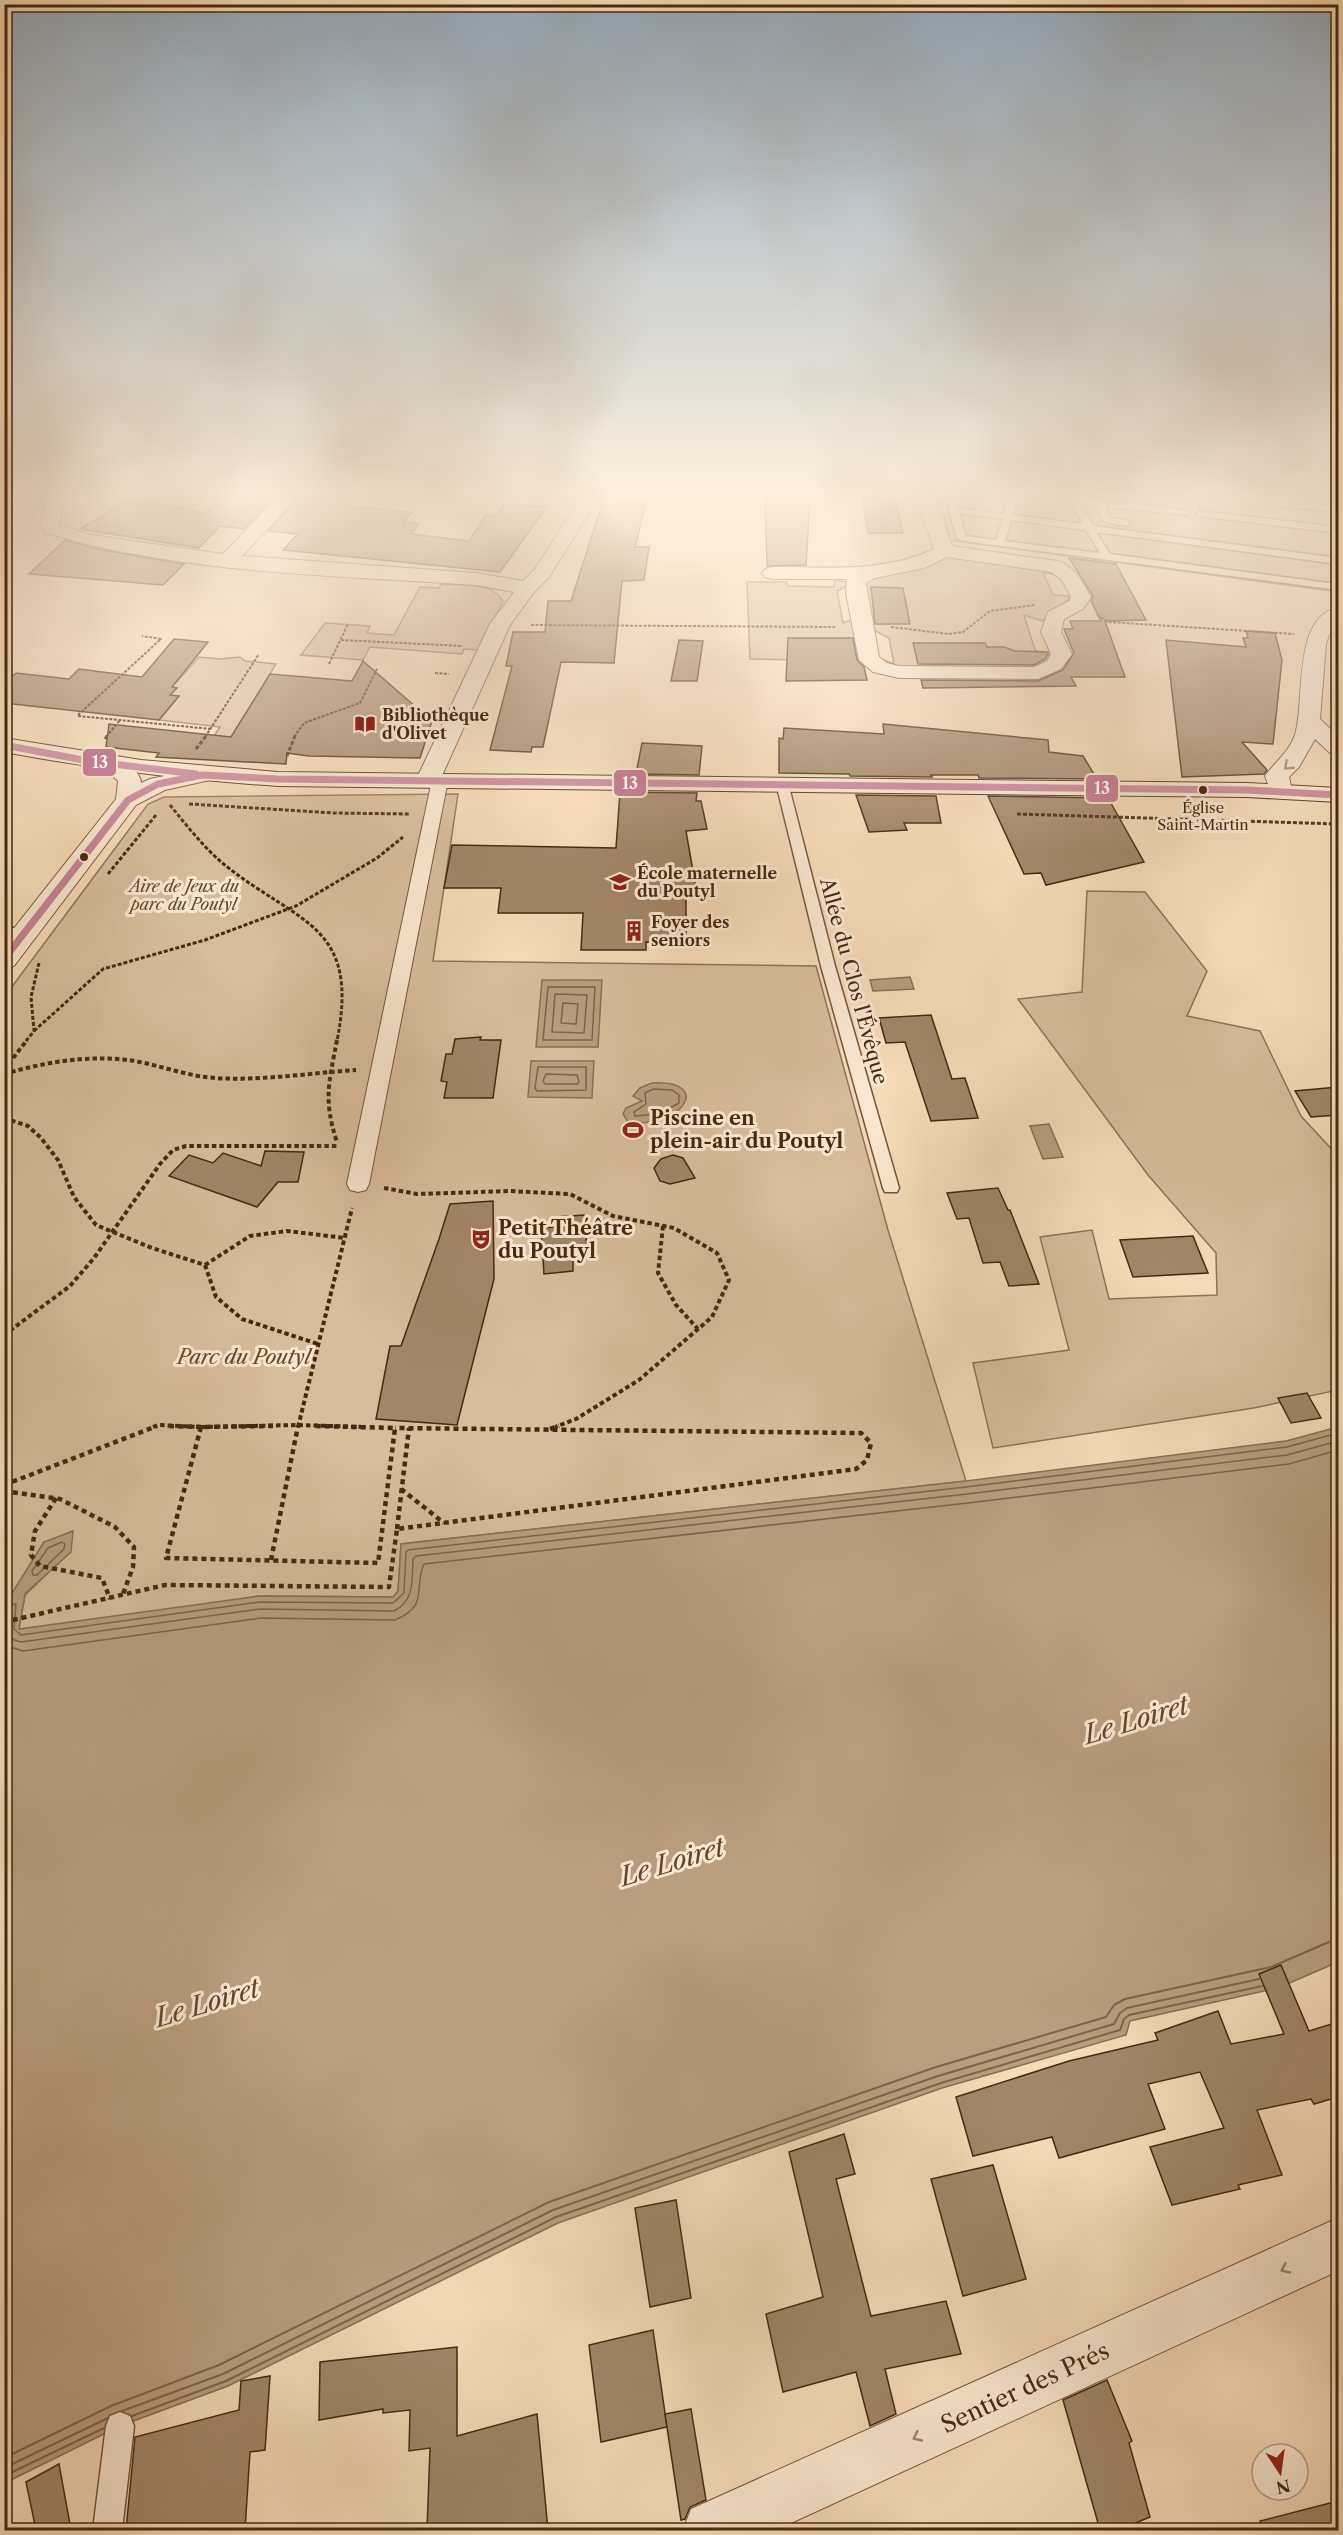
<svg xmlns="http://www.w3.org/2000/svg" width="1343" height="2535" font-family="'Libre Caslon Text',serif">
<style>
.green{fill:#d8bd9a;stroke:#907356;stroke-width:1.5}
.water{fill:#ba9e7e;stroke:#8c6f52;stroke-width:1.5}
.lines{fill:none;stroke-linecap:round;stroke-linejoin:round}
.shore-far1{stroke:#806448;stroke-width:1.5}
.shore{stroke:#806448;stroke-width:2}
.building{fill:#a28667;stroke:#472911;stroke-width:1.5}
.service-casing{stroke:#73563a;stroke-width:3}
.pedestrian-casing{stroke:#73563a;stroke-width:2}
.minor-casing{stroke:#73563a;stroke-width:2}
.secondary-casing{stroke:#472911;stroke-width:2}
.path-far3{stroke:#472911;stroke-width:2;stroke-dasharray:3 1.5;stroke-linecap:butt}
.path-far2{stroke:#472911;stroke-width:3;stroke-dasharray:4 2;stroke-linecap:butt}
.path-far1{stroke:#472911;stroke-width:4;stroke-dasharray:4.5 3;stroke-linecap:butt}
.path{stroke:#472911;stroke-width:4.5;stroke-dasharray:5 4;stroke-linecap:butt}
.service{fill:#f9e8d0;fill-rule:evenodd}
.pedestrian{fill:#f9e8d0;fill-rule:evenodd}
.minor{fill:#f9e8d0;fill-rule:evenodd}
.secondary{fill:#f9e8d0;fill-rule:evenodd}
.bus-1-casing{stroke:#f9e8d0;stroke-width:10}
.bus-1{stroke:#c88198;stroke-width:7}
.oneway{stroke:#a08870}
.bus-dot{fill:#472911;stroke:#f9e8d0;stroke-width:2}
.labels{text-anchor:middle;stroke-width:6;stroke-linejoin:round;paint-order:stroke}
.far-bus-label{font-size:15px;fill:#472911;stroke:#f9e8d0}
.far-poi-label{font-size:16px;font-weight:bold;fill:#472911;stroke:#f9e8d0;text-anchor:start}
.far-park-label{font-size:16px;font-style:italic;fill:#64472c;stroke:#f9e8d0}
.street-label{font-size:20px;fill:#472911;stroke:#f9e8d0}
.poi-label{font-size:20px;font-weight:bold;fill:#472911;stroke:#f9e8d0;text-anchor:start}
.park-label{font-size:20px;font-style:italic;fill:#64472c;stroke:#f9e8d0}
.near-street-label{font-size:24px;fill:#472911;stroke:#f9e8d0}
.near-water-label{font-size:26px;font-style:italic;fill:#64462c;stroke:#f9e8d0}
.line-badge{stroke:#f9e8d0;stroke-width:2}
.badge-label{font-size:16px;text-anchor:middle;font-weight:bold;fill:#fff}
</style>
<rect width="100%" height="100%" fill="#f6dbb6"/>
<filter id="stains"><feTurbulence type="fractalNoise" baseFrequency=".00333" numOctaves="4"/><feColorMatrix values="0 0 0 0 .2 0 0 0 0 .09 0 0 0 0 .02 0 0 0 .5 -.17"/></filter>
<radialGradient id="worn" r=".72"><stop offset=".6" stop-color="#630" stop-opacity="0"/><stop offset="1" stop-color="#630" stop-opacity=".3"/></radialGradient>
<g class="green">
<polygon points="939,497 1247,497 1338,505 1338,592 950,540"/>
<polygon points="951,555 1055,569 1064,577 1043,572 1053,595 1069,596 1068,600 1042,621 1024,615 1035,650 1053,657 1044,665 1033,668 892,667 876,657 894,664 889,638 870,628 866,583 870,579"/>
<polygon points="835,579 851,584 837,591 843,623 858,617 861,658 856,661 750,659 747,582 786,582 788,586 834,587"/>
<path d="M 441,584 C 461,586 492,581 503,601 L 479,650 L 464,649 L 462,654 L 370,647 L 363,660 L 301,655 L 325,623 L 370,626 L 367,633 L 394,635 L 420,587 L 439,588 Z"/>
<polygon points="199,657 220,659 240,657 245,661 276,664 220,756 201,755 220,727 159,720 178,697 170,695 176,688 172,687"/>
<polygon points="458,794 433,961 816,966 888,1230 966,1481 401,1544 398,1591 393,1597 259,1596 129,1618 19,1629 25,1595 70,1552 44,1542 5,1606 5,996 148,804 164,797"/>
<polygon points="1087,891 1145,892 1207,971 1187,1016 1260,1031 1301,1116 1338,1156 1338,1390 1254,1408 993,1448 973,1363 1069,1350 1040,1237 1092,1230 1109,1299 1217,1295 1216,1253 1148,1175 1018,999 1082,992"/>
</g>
<g class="water">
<polygon points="910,977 914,989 873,991 870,980"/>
<polygon points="542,980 602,980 598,1047 536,1047"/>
<polygon points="531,1061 594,1061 592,1098 528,1097"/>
<path d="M 652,1083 C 715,1080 681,1130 628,1122 L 623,1114 L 626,1108 L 642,1101 L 633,1096 L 640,1088 Z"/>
<polygon points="1049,1124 1063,1157 1043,1159 1030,1126"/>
<polygon points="1338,1427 1338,1962 1278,1988 1130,2021 1126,2035 942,2088 558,2223 228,2386 120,2426 5,2483 4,1606 44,1542 73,1531 71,1552 25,1594 19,1629 259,1596 393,1597 398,1591 401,1544 966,1481 1286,1441"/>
</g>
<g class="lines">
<g class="shore-far1">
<polygon points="548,987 595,987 592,1040 543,1040"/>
<polygon points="555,994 587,995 584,1033 552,1032"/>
<polygon points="563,1003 578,1004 576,1024 561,1023"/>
<polygon points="538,1067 586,1067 586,1090 537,1091 535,1088"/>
<polygon points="546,1074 577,1075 579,1082 577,1084 545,1084 543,1081"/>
<polygon points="653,1089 672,1090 679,1095 679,1103 659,1114 635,1116 634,1112 646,1104 645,1093"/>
<polygon points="62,1542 65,1544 64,1549 37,1575 33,1575 32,1571 48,1548"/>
<polyline points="4,1606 16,1604 14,1629 21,1635 260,1602 393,1603 404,1593 406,1552 408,1550 966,1487 1287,1447 1338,1433"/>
<path d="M 4,1614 L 7,1617 L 8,1634 L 14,1640 L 21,1642 L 260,1609 L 394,1611 C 415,1601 412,1579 413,1559 L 416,1556 L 967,1494 L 1287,1455 L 1338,1441"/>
<path d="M 4,1645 L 23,1651 L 261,1618 L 395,1620 C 430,1606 413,1587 424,1564 L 968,1503 L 1289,1464 L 1338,1450"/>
</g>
<g class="shore">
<polyline points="122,2411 223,2374 553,2210 938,2076 1114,2024 1120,2013 1127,2008 1259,1979"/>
<polyline points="132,2416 226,2381 556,2217 941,2083 1120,2030 1124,2019 1129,2015 1262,1986"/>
<polyline points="4,2458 111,2406 219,2365 549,2202 936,2067 1106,2017 1114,2005 1125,1999 1271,1967 1329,1942 1338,1941"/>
<polyline points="4,2468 108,2418"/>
<polyline points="4,2476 104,2428"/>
</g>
</g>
<g class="building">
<polygon points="222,497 275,497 244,529 220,526 199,548 80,529 131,498 205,513"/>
<polygon points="299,497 340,497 333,505 412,512 404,522 419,524 411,534 469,541 486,515 495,516 504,504 547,507 500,572 283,550 298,534 268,531"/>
<polygon points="765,497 810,497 806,565 767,566"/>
<polygon points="862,497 895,497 903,533 868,533"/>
<polygon points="618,502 646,503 635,547 649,547 644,580 622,581 614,663 561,662 543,747 532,747 531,752 490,750 512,666 506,666 513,632 545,632 548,601 571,601 601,507 603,505 617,506"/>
<polygon points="65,540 98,549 184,564 163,585 29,574"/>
<polygon points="1069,558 1116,564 1146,620 1105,621 1125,677 1071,677 1076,686 923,688 921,680 1038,681 1063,670 1074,653 1064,629 1073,629 1070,621 1101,621 1091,601 1093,596"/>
<polygon points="871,587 903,588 910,624 875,624"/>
<polygon points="1246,631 1275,633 1282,660 1273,744 1242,742 1267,770 1264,774 1182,777 1166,640 1246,647 1243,638 1248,638"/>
<polygon points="788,638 853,638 857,660 864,667 867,680 786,681"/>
<polygon points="174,639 208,642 172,687 177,688 170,695 179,696 159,720 4,703 4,684 16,673 69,679 79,669 142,677"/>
<polygon points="679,640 703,641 697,681 671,681"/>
<polygon points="913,643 985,643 987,647 1004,647 1015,651 1048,652 1048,654 1045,659 1034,665 918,664"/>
<polygon points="363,661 432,721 420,758 309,756 287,753 286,764 156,757 159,753 106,747 109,724 231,737 270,674 352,681"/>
<polygon points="883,724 1048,740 1049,752 1083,756 1097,779 979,778 978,775 931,775 932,777 850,776 849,774 779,773 779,738 783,739 784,728 884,734"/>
<polygon points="642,743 702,746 699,775 636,774"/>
<polygon points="620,792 697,793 696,801 701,801 707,829 686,831 697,894 686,894 686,943 646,942 646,950 581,950 583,913 498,913 501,888 444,888 452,845 616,848"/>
<polygon points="856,795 936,796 941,823 904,823 907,830 869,832"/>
<polygon points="988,796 1108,798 1144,862 1046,885 1041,873 1024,874"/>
<polygon points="931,1015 952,1079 965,1078 978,1118 931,1121 905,1042 886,1043 879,1018"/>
<polygon points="481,1037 480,1040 501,1040 493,1098 444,1098 447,1082 441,1081 446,1054 452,1054 455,1039"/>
<polygon points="1338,1087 1338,1115 1311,1117 1295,1091"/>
<polygon points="265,1151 304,1152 298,1182 278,1182 257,1207 169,1176 189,1155 213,1163 223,1153 261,1166"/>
<polygon points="673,1155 683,1158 695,1178 670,1184 660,1181 654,1168 661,1159"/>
<polygon points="998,1188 1008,1210 1010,1210 1039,1284 1009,1286 1000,1262 983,1263 969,1218 957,1219 947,1193"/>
<polygon points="493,1201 494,1279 457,1425 376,1419 390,1346 401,1346 439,1239 450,1204"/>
<polygon points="584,1215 588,1259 573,1261 573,1271 544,1274 541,1228 556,1227 556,1217"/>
<polygon points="1193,1236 1208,1273 1133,1277 1120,1240"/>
<polygon points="1307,1393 1321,1418 1291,1423 1278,1398"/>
<polygon points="1281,1965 1309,2031 1338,2022 1338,2097 1314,2104 1311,2099 1257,2110 1282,2175 1238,2185 1240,2189 1172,2205 1150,2147 1224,2128 1200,2072 1148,2084 1165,2129 1059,2158 1052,2137 973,2156 956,2097 1069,2061 1158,2040 1155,2033 1218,2011 1231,2044 1284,2034 1259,1974"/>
<polygon points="844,2134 855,2174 836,2179 871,2316 946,2301 961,2354 885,2369 896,2414 870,2426 856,2372 783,2392 766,2314 823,2297 789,2152"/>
<polygon points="993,2165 1026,2279 963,2296 931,2179"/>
<polygon points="676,2200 691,2298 650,2307 635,2208"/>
<polygon points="653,2330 667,2427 601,2442 589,2345"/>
<polygon points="457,2347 457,2436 537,2414 548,2530 427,2530 430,2448 409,2451 410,2410 383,2413 383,2409 319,2420 320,2362"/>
<polygon points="270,2376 265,2450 250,2452 245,2530 126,2530 135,2437 239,2410 241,2381"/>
<polygon points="1107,2380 1132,2441 1129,2443 1150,2517 1119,2530 1100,2530 1063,2400"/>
<polygon points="691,2409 706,2500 690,2507 685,2519 681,2520 665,2414"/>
<polygon points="59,2464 71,2530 36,2530 26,2482"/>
<polygon points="1338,2501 1338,2530 1261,2530 1260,2521"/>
</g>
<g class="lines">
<g class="service-casing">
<g id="service">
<path d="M 945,497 L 953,497 L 957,508 L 1004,514 L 1010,497 L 1018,497 L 1013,515 L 1083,524 L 1070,503 L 1041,500 L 1037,497 L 1075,497 L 1184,510 L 1189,513 L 1187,515 L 1105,507 L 1111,518 L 1129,521 L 1129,525 L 1126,526 L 1105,522 L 1095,506 L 1080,504 L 1093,526 L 1338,558 L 1338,564 L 1096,532 L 1110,554 L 1329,583 L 1338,576 L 1338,584 L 1331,589 L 962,541 L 957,538 ZM 959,513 L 1003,519 L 996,540 L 966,536 ZM 1011,520 L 1086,530 L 1100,553 L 1005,541 Z"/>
<polygon points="1191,497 1199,497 1197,512 1190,510"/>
<polygon points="1203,497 1234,497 1337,506 1338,515 1333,511 1207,500"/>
<polygon points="1201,511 1338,527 1338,533 1198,516 1196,514"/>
<polygon points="782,779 788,783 835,966 899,1188 897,1192 885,1192 883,1188 821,966 776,783"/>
<polygon points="4,927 26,929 33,933 26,937 4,935"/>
<polygon points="120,2412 130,2416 134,2426 122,2530 93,2530 106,2426 110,2416"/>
</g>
</g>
<g class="pedestrian-casing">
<polygon id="pedestrian" points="440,775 446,776 448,780 369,1184 366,1190 358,1192 350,1190 347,1184 432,780 434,776"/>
</g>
<g class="minor-casing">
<g id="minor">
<path d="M 40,497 L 61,497 L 64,501 L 59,525 L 91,535 L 223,554 L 278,497 L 297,497 L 242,556 L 476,573 L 523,581 L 535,569 L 581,497 L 599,497 L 549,577 L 534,592 L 510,625 L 440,780 L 436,785 L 428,787 L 420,785 L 416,780 L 490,624 L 514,592 L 476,585 C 333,575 184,574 46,533 L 40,524 L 46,503 Z"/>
<path d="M 916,497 L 934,497 L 952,546 L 1057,561 C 1075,566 1082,582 1091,597 L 1083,609 L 1064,619 L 1061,632 L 1072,654 L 1061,669 L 1038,679 L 899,678 L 873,672 L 859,660 L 846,593 L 847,579 L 772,579 L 765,577 L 762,573 L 765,569 L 772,567 C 827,567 883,573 934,549 ZM 947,557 L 1051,572 L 1061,579 L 1071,597 L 1069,601 L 1048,612 L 1041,632 L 1051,654 L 1047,661 L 1034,667 L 899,666 L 887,663 L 879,657 L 866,583 L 875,578 L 924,568 Z"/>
<path d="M 1338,607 L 1338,624 L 1329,635 L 1326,644 L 1320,719 L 1338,736 L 1338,755 L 1330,753 L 1315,739 L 1299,767 L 1289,777 L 1292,791 L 1288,796 L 1280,798 L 1272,796 L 1265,776 C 1275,762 1289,752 1295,735 C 1306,700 1291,619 1338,607 Z"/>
<path d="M 112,757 C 123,760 141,771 141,783 L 150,779 L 202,768 L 210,770 L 214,775 L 210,780 L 165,790 L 136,805 L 14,966 L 4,968 L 4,941 L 116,799 L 118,781 L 100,764 L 104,759 Z"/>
<polygon points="1338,2218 1338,2271 776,2530 683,2530 691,2509"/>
</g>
</g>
<g class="secondary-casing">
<path id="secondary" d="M 4,738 L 141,760 L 278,772 L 1247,783 L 1338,788 L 1338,802 L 1247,797 L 278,786 C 186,780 95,769 4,752 Z"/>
</g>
<g class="path-far3">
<polyline points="1097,615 1109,622 1294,634"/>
<polyline points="531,625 835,627"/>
<polyline points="891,627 949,634 963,632 990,611 1035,605"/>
<polyline points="341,640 463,646"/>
<polyline points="329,664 348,624"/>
<polyline points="435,673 449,674"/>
<polyline points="78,715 161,639 142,636"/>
<polyline points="78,716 211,729"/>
<polyline points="106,737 120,720"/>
<polyline points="205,737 259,654"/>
<polyline points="294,737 304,723 360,703 377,669"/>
</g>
<g class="path-far2">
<polyline points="105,739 107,736"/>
<polyline points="196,749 206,736"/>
<polyline points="287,756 295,736"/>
<polyline points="189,804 334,813 409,814"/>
<path d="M 170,805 C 187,826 205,849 226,866 C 301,925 360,925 337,1041"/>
<polyline points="1017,814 1338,824"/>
<polyline points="108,874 156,815"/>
<polyline points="34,1031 103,969 205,940 296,906 377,858 403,837"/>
<polyline points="26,1041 34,1031 31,997 39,963"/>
</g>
<g class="path-far1">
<path d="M 337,1040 C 329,1082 323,1100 337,1142"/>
<polyline points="4,1070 27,1040"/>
<path d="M 4,1074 C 46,1062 91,1054 135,1061 C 162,1066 187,1076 215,1078 C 262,1081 309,1073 356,1070"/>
<polyline points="4,1118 28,1126 41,1138 58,1160 74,1197 96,1225 152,1248 205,1265"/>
<polyline points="384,1188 417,1194 510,1191 570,1194 613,1216 674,1228 717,1253 729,1280 712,1317 639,1380 576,1419 555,1427"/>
<polyline points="663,1226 658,1273 676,1305 698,1329"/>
<polyline points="205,1265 250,1236 287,1231 345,1238"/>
<polyline points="205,1265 216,1297 242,1319 318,1344"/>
<polyline points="4,1335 70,1286 94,1258 160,1164 173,1150 186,1146 339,1146"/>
<polyline points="153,1427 158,1425 201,1427"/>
<polyline points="201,1427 298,1425 363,1427"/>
<polyline points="298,1427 352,1208"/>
</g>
<g class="path">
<polyline points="169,1426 201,1427"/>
<polyline points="273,1426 201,1427 166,1558 378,1563 395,1428 315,1426"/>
<polyline points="550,1429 559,1426"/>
<polyline points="4,1485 157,1426"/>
<polyline points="401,1489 444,1523"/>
<polyline points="4,1491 60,1499 115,1527 134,1547 133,1567 123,1594"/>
<polyline points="56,1498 35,1531 31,1555 40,1566 102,1578 110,1599"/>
<polyline points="397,1529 409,1428"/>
<polyline points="271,1560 298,1426"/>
<polyline points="4,1622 165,1585 389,1587 397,1529 856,1469 867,1460 871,1443 861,1433 395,1428"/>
</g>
<use href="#service" class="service"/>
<use href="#pedestrian" class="pedestrian"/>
<use href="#minor" class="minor"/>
<use href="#secondary" class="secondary"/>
<g class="bus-1-casing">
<g id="bus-1">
<polyline points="4,745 88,761 196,774"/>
<polyline points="4,959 128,800 158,784 202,775 278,779 1247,790 1338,795"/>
</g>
</g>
<use href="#bus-1" class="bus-1"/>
</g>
<defs><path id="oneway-chevron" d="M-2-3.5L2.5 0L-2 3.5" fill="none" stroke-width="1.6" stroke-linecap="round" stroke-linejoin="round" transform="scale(1.5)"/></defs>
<g class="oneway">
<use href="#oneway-chevron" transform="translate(1288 766) rotate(137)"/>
<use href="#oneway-chevron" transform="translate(1285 2269) rotate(155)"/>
<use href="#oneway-chevron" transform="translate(917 2437) rotate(155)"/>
</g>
<linearGradient id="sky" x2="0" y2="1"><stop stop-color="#95abbe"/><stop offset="0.58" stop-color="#fbefde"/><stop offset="1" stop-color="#fbefde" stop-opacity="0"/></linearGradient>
<rect width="1343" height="852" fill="url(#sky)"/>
<defs>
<g id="library-bare" transform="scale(1.62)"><path d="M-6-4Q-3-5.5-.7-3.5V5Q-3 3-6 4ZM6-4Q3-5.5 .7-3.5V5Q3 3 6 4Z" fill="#8f2418" stroke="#f9e8d0" stroke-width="2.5" paint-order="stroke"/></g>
<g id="school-bare" transform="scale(1.62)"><path d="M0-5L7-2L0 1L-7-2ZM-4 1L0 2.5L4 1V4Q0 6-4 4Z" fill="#8f2418" stroke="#f9e8d0" stroke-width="2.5" paint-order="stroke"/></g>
<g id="building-bare" transform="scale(1.62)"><path d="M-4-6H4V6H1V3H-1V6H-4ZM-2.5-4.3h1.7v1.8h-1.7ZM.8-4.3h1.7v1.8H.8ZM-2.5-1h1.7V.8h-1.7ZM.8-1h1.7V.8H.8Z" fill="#8f2418" stroke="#f9e8d0" stroke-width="2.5" paint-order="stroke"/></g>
<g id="stadium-bare" transform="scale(1.62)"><path d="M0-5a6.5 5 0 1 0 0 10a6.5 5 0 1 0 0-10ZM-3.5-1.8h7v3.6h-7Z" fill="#8f2418" stroke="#f9e8d0" stroke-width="2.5" paint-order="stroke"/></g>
<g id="theatre-bare" transform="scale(1.62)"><path d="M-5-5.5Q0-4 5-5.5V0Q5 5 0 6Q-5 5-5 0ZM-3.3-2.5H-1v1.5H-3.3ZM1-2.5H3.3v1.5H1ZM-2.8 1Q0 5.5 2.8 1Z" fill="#8f2418" stroke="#f9e8d0" stroke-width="2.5" paint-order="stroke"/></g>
</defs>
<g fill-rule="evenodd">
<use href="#library-bare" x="365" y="724"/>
<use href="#school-bare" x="620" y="882"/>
<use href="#building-bare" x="634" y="931"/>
<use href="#stadium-bare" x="633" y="1130"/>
<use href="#theatre-bare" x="481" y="1239"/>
</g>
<g class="bus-dot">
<circle cx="1203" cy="790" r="5"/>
<circle cx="84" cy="857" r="5"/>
</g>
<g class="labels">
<g class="far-bus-label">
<text x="1203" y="813">Église<tspan x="1203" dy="17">Saint-Martin</tspan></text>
</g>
<g class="far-poi-label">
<text x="382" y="721">Bibliothèque<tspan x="382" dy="18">d'Olivet</tspan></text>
<text x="637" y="879">École maternelle<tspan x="637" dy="18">du Poutyl</tspan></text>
<text x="651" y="928">Foyer des<tspan x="651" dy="18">seniors</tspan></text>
</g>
<g class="far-park-label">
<text x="184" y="892">Aire de Jeux du<tspan x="184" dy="18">parc du Poutyl</tspan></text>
</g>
<g class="street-label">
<text transform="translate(854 981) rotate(75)" y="7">Allée du Clos l'Évêque</text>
</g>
<g class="poi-label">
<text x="650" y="1125">Piscine en<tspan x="650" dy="23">plein-air du Poutyl</tspan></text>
<text x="498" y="1235">Petit Théâtre<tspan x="498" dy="23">du Poutyl</tspan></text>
</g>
<g class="park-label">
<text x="244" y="1364">Parc du Poutyl</text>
</g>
<g class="near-street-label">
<text transform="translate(1025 2388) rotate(-25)" y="8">Sentier des Prés</text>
</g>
<g class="near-water-label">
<text transform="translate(1136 1720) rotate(-17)" y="9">Le Loiret</text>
<text transform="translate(672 1862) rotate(-17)" y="9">Le Loiret</text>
<text transform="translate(207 2003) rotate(-17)" y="9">Le Loiret</text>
</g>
</g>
<g class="line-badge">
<rect x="82" y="748" width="35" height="29" rx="6" fill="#c88198"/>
<rect x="613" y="769" width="34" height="28" rx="6" fill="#c88198"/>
<rect x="1085" y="774" width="34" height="29" rx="6" fill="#c88198"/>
</g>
<g class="badge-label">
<text x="100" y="768">13</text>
<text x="630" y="789">13</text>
<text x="1102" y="794">13</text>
</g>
<rect width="1343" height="2535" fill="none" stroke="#f6dbb6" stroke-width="24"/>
<rect x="6" y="6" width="1331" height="2523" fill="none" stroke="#472911" stroke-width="3"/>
<rect x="12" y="12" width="1319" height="2511" fill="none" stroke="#472911" stroke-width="1.5"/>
<g transform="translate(1280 2472) rotate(167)"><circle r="28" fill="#f9e8d0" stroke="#b29c84" stroke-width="1.5"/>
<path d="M0-4.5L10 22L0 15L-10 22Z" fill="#8f2418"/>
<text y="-9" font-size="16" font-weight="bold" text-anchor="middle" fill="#472911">N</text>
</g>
<rect width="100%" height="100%" filter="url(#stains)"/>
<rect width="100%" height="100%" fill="url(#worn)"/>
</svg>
